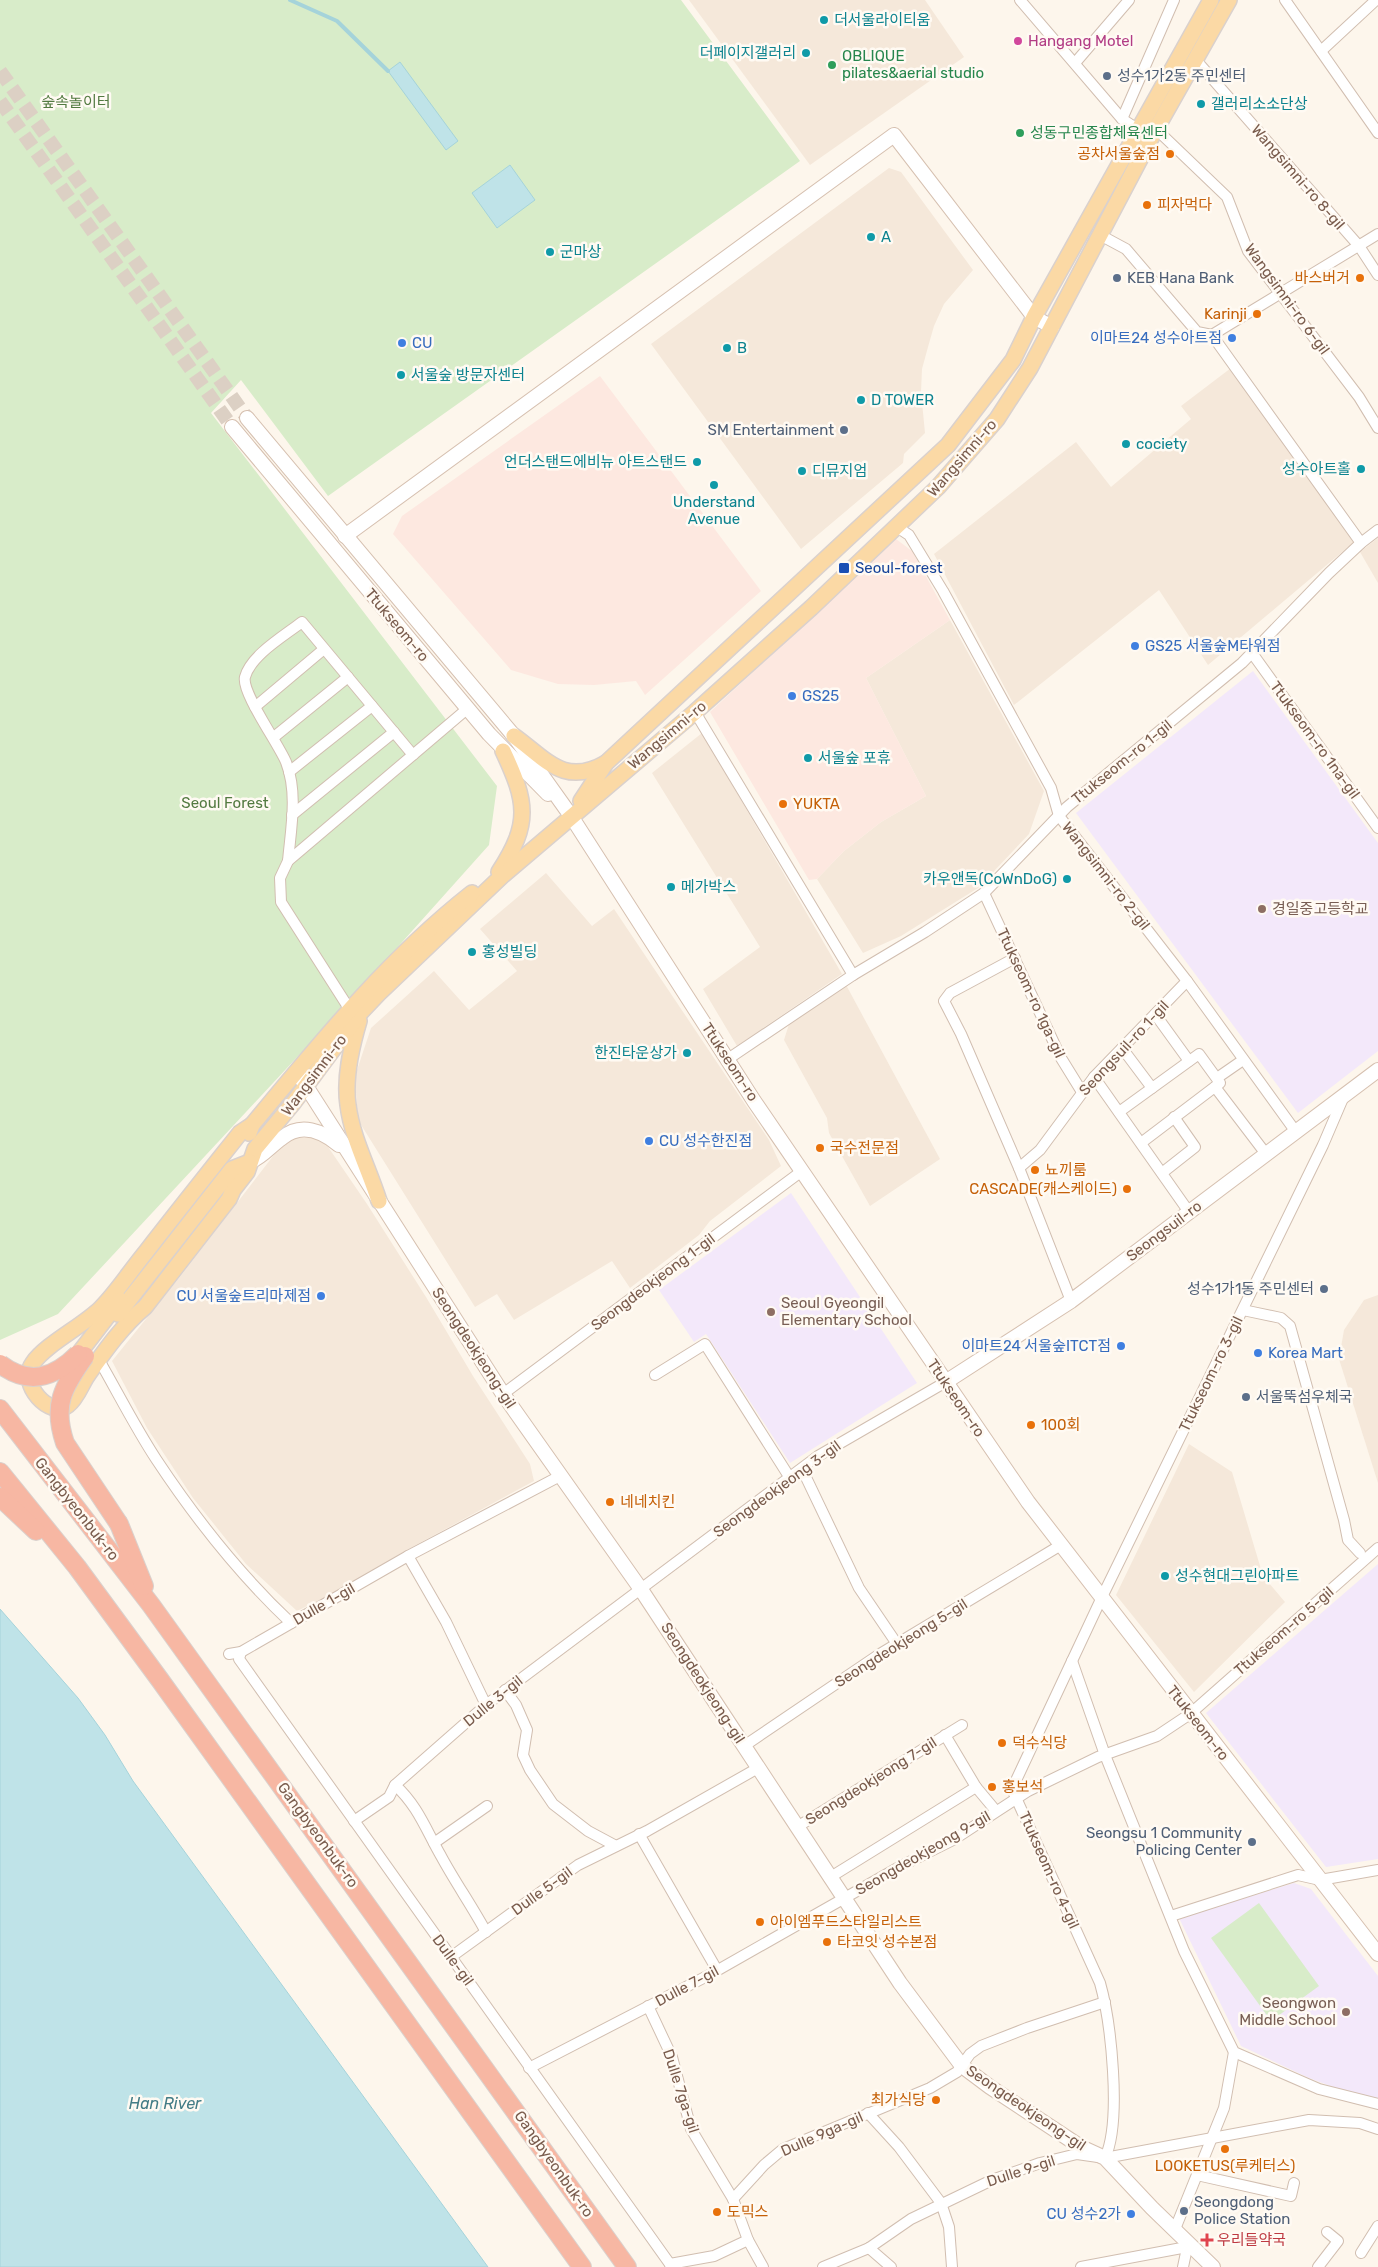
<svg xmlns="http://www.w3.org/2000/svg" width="1378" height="2267" font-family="Rubik,'Noto Sans KR',sans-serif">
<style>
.residential{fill:#f5e8da}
.commercial{fill:#fde8e0}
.education{fill:#f3e8fa}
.green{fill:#d8ecc9}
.water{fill:#bfe3e8;stroke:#a5d3da}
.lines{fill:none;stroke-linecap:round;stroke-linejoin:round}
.stream{stroke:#a5d3da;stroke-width:4}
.secondary-tunnel{stroke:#dcd0c4;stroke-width:14;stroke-dasharray:14 7;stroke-linecap:butt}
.street-casing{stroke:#d1beb0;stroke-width:12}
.secondary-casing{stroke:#d6c0b0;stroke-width:16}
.primary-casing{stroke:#dad1cd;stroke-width:18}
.highway-casing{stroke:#dad1cd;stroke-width:20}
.street{stroke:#fff;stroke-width:10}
.secondary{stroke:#fff;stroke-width:14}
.primary{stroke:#fbd9a5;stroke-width:15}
.highway{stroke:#f7b7a3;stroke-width:18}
.highway-bridge-casing{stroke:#dad1cd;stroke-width:20;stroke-linecap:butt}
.highway-bridge{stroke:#f7b7a3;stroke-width:18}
.culture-dot{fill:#0f9aa8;stroke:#fffaf3;stroke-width:2}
.hotel-dot{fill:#d1479c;stroke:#fffaf3;stroke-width:2}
.leisure-dot{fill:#2e9e5b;stroke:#fffaf3;stroke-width:2}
.service-dot{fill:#5c6f8a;stroke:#fffaf3;stroke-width:2}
.food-dot{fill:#e8710a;stroke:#fffaf3;stroke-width:2}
.shop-dot{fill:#3f7fe0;stroke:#fffaf3;stroke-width:2}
.transit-dot{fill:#1a4fb4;stroke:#fffaf3;stroke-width:2}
.education-dot{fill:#8d6e63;stroke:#fffaf3;stroke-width:2}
.health-dot{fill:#e0444e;stroke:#fffaf3;stroke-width:2}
.labels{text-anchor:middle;stroke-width:5;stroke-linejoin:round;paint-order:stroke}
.culture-label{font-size:15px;fill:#0d838f;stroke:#fffaf3;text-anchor:start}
.hotel-label{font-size:15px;fill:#b23c85;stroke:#fffaf3;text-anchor:start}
.leisure-label{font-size:15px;fill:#27864d;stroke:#fffaf3;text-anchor:start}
.service-label{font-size:15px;fill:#4e5e75;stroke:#fffaf3;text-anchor:start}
.park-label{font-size:15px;fill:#537a41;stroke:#fffaf3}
.food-label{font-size:15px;fill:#c56008;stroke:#fffaf3;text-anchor:start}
.street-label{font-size:15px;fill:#7a5c4d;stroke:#fffaf3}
.shop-label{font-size:15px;fill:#366cbe;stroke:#fffaf3;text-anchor:start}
.transit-label{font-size:15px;fill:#164399;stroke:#fffaf3;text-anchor:start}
.education-label{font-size:15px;fill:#785e54;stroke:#fffaf3;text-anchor:start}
.health-label{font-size:15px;fill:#be3a42;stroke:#fffaf3;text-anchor:start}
.water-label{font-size:16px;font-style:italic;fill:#437c86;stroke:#fffaf3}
</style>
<rect width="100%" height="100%" fill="#fdf6ec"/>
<g class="residential">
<polygon points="689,0 925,0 964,57 810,165"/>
<polygon points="889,168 901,172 973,270 944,304 934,326 928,347 922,369 921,392 925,433 904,454 903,463 801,549 651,344"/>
<polygon points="1231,368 1354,542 1208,665 1159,590 1014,705 934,554 1076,442 1111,487 1191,419 1181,406"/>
<polygon points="1378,538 1378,583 1360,552"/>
<polygon points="950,620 1044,791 1029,834 978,888 901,936 863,953 817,879 844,851 881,822 926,796 866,678"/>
<polygon points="702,733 842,974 737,1046 703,989 760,947 652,773"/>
<polygon points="546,873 592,926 614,909 769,1140 781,1166 710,1221 699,1235 630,1288 612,1261 514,1320 497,1294 475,1307 358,1120 355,1076 371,1028 434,971 469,1010 517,971 480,929"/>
<polygon points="845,983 940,1159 870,1206 829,1133 827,1118 784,1040 790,1021"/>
<polygon points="287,1138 322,1138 367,1204 426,1297 473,1376 530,1464 534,1481 403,1552 346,1587 297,1611 246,1564 193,1498 147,1428 112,1361 179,1278"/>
<polygon points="1378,1295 1378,1483 1339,1359 1344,1330 1364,1300"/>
<polygon points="1189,1444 1232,1472 1263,1576 1285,1602 1194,1692 1116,1595"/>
</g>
<g class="commercial">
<polygon points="600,376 761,591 645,695 636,681 594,685 558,684 511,670 393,534 402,516"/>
<polygon points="896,539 912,551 950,620 866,678 926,796 881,822 844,851 817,879 809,880 710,712"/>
</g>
<g class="education">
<polygon points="1253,671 1378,843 1378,1051 1298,1113 1076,813"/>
<polygon points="791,1193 917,1383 790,1463 706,1334 694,1342 659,1290"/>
<polygon points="1378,1564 1378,1859 1326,1867 1206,1713"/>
<polygon points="1294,1883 1311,1889 1378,1976 1378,2100 1355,2095 1309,2078 1241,2046 1179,1918"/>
</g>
<g class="green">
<polygon points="0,0 681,0 800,161 328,496 241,380 211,413 497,786 489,845 353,997 58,1314 0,1340"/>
<polygon points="1259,1903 1319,1986 1271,2021 1211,1938"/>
</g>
<g class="water">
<polygon points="400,62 458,141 446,150 388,71"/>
<polygon points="510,165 535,200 497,228 472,193"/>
<polygon points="0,1609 78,1698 105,1735 133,1781 488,2267 0,2267"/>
</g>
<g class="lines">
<polyline class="stream" points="290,0 337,21 388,71"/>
<g class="secondary-tunnel">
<polyline points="0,71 247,418"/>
<polyline points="0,101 232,427"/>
</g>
<g class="street-casing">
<g id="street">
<polyline points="1020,0 1122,119 1139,130"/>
<polyline points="1285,0 1378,133"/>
<polyline points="1321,51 1376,0"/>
<polyline points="1195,59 1359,246 1378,275"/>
<polyline points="1075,63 1129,0"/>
<polyline points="1122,119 1174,0"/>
<polyline points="1156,129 1227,197 1248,251 1359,397 1378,428"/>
<polyline points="1100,235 1126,249 1197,332 1212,335 1378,234"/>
<polyline points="1212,335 1361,543"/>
<polyline points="897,527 909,535 943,591 1051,788 1059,816 1187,981 1296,1132"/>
<polyline points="1252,653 1378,828"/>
<polyline points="255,707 324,649"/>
<polyline points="695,712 853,975"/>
<polyline points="274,737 348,677"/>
<polyline points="289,772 372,706"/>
<polyline points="292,815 394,732"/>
<path d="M 288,861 C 291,828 298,793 286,762 C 278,743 241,692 245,677 C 251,655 284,636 302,622 L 413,755"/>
<polyline points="984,893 1061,1058 1082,1092"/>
<polyline points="1015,958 950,993 944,1001 961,1034 1019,1168"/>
<polyline points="350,1010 281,902 280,878 288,861 467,709"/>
<polyline points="1155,1014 1189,1061"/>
<polyline points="1122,1048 1152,1088"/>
<polyline points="728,1059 853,975 925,932 984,893 1067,807 1242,663 1329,573 1361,543 1378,530"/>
<polyline points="1094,1077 1189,1212"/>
<polyline points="1217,1078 1243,1060"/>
<polyline points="1215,1087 1266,1154"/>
<polyline points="1119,1112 1199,1054 1220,1083 1141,1143"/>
<polyline points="1162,1173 1195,1147 1174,1117"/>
<polyline points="1071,1301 1019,1168 1040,1150 1094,1077 1187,981"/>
<polyline points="1243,1310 1281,1318 1290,1326 1344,1520 1348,1540 1360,1553"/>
<path d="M 99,1360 C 118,1393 135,1427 156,1459 C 195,1518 239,1574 291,1623"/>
<polyline points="655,1375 705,1344 790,1478"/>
<polyline points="503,1394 802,1171"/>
<polyline points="802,1469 859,1588 897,1644"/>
<polyline points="408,1556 446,1622 486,1705"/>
<polyline points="241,1652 239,1659 672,2267"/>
<polyline points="229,1654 241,1652 408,1556 560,1476"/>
<polyline points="1072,1661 1105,1755 1184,1951 1234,2052 1319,2089 1378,2104"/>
<polyline points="505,1690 516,1705 527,1730 523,1755 530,1770 553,1804 588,1831 616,1846"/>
<polyline points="945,1735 976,1787 996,1811"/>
<polyline points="744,1746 880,1654 1061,1545"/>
<path d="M 395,1785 C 418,1806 426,1830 441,1856 C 455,1882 472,1906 486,1932"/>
<polyline points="354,1821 389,1797 395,1785 486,1705 818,1456 944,1383"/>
<polyline points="797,1827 962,1725"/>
<polyline points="639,1834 717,1970"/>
<polyline points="434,1843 487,1806"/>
<polyline points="829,1878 976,1787"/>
<polyline points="1171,1916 1298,1875 1320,1880 1378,1870"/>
<polyline points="451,1957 578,1865 647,1831 758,1768"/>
<polyline points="648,2006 672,2057 691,2129 733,2199 748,2240 763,2267"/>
<polyline points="529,2068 711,1974 901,1866 953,1840 1028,1791 1098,1757 1157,1736 1190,1714 1378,1548"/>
<polyline points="868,2113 899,2147 941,2203 949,2227 952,2267"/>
<path d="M 1105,2158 C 1122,2121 1111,2022 1100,1983 L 1012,1789 L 1102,1597 L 1323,1145 L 1344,1096"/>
<polyline points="1197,2175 1291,2196 1294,2183"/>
<polyline points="733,2199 764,2165 783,2149 930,2088 957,2072 970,2054 981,2046 1027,2028 1105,2002"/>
<polyline points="1175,2229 1224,2108 1234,2052"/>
<polyline points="869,2248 891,2267"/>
<polyline points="1361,2253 1378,2226"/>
<polyline points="670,2264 714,2256 748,2240"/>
<polyline points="823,2267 869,2248 911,2219 992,2180 1040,2163 1077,2154 1105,2158 1309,2120 1360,2123 1378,2129"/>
<polyline points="1081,2267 1187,2247"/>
<polyline points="1183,2267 1188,2243"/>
<polyline points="1318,2267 1338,2241 1327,2232"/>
</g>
</g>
<g class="secondary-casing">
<g id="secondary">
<polyline points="247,418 514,736 571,816 754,1101 1028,1502 1378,1954"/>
<polyline points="232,427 489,734 548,794"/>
<polyline points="345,536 894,135 1034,317 1052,327"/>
<polyline points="297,1072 503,1394 640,1588 900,1983 962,2066 990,2087 1081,2147 1105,2158 1152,2208 1213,2267"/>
<path d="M 250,1162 C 265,1155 269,1147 282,1138 C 301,1122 322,1131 339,1145"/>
<polyline points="944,1383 1071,1301 1378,1070"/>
</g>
</g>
<g class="primary-casing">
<g id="primary">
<path d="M 514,736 C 546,759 564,787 606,763"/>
<polyline points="581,801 606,763 948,445 1013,360 1034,317 1211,0"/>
<path d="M 499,872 C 531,823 527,802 503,751"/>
<path d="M 359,1021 C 351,1048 344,1078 348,1105 C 352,1138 369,1169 379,1201"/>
<path d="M 252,1125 L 240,1133 C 209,1172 177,1212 146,1252 C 131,1270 117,1292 101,1308 C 83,1326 46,1344 33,1363 C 18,1384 50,1419 68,1405 C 77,1398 81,1385 87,1376 C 104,1352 122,1326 145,1307 L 229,1199 L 233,1190 L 247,1172 L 255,1149 L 294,1102 L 361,1012 L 378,994 L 502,876 L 695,712 L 811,608 L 938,487 L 997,419 L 1030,368 L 1151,138 L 1229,0"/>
<path d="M 249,1133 L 252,1125 C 320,1043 388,959 472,893"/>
<polyline points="118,1314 232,1169 250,1162"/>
<polyline points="80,1352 120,1300"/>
</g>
</g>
<g class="highway-casing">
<g id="highway">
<polyline points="0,1409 151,1605 627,2267"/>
<polyline points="0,1472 77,1567 160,1680 582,2267"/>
<polyline points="0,1497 36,1531"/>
<polyline points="119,1524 144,1586"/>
</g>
</g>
<use href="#street" class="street"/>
<use href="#secondary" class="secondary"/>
<use href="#primary" class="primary"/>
<use href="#highway" class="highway"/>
<g class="highway-bridge-casing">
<g id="highway-bridge">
<path d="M 85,1356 C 63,1387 52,1405 65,1443 L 119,1524"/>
<path d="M 0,1364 C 29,1386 54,1378 78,1354"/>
</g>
</g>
<use href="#highway-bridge" class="highway-bridge"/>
</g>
<g class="culture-dot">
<circle cx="824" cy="20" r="5"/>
<circle cx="806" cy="53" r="5"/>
<circle cx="1201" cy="104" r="5"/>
<circle cx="871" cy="237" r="5"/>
<circle cx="550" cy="252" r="5"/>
<circle cx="727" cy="348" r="5"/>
<circle cx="401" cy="375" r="5"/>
<circle cx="861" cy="400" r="5"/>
<circle cx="1126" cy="444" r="5"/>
<circle cx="697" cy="462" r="5"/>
<circle cx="1361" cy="469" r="5"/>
<circle cx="802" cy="471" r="5"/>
<circle cx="714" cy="485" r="5"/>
<circle cx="808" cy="758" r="5"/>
<circle cx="1067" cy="879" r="5"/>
<circle cx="671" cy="887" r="5"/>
<circle cx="472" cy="952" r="5"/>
<circle cx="687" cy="1053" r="5"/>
<circle cx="1165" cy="1576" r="5"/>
</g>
<circle class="hotel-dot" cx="1018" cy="41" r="5"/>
<g class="leisure-dot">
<circle cx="832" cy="65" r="5"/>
<circle cx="1020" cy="133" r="5"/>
</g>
<g class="service-dot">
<circle cx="1107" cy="76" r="5"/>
<circle cx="1117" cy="278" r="5"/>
<circle cx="844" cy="430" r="5"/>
<circle cx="1324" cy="1289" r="5"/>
<circle cx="1246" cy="1397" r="5"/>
<circle cx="1252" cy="1842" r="5"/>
<circle cx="1184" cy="2211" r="5"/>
</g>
<g class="food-dot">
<circle cx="1170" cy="154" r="5"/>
<circle cx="1147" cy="205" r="5"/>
<circle cx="1360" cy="278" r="5"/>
<circle cx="1257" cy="314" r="5"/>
<circle cx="783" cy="804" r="5"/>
<circle cx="820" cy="1148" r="5"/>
<circle cx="1035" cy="1170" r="5"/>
<circle cx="1127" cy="1189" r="5"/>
<circle cx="1031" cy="1425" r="5"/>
<circle cx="610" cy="1502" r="5"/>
<circle cx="1002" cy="1743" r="5"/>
<circle cx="992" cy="1787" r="5"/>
<circle cx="760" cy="1922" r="5"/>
<circle cx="827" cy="1942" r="5"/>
<circle cx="936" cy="2100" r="5"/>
<circle cx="1225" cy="2149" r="5"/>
<circle cx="717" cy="2212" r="5"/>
</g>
<g class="shop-dot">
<circle cx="1232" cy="338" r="5"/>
<circle cx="402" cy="343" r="5"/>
<circle cx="1135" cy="646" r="5"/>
<circle cx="792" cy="696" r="5"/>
<circle cx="649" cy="1141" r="5"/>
<circle cx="321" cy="1296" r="5"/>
<circle cx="1121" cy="1346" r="5"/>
<circle cx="1258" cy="1353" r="5"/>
<circle cx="1131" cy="2214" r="5"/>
</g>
<rect class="transit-dot" x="838" y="562" width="12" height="12" rx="2.5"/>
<g class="education-dot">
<circle cx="1262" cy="909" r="5"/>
<circle cx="771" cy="1312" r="5"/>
<circle cx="1346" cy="2012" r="5"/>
</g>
<path class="health-dot" d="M1204.5 2232.5h5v5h5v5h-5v5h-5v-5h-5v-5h5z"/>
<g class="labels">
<g class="culture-label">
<text x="834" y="25">더서울라이티움</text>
<text x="796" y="58" text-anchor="end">더페이지갤러리</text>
<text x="1211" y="109">갤러리소소단상</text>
<text x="881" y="242">A</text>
<text x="560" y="257">군마상</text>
<text x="737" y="353">B</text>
<text x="411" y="380">서울숲 방문자센터</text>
<text x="871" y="405">D TOWER</text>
<text x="1136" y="449">cociety</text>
<text x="687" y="467" text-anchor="end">언더스탠드에비뉴 아트스탠드</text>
<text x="1351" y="474" text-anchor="end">성수아트홀</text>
<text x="812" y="476">디뮤지엄</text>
<text x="714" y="507" text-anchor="middle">Understand<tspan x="714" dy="17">Avenue</tspan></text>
<text x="818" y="763">서울숲 포휴</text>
<text x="1057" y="884" text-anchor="end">카우앤독(CoWnDoG)</text>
<text x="681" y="892">메가박스</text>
<text x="482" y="957">홍성빌딩</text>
<text x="677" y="1058" text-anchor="end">한진타운상가</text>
<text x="1175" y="1581">성수현대그린아파트</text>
</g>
<g class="hotel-label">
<text x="1028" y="46">Hangang Motel</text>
</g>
<g class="leisure-label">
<text x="842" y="61">OBLIQUE<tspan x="842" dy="17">pilates&amp;aerial studio</tspan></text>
<text x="1030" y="138">성동구민종합체육센터</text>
</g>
<g class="service-label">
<text x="1117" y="81">성수1가2동 주민센터</text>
<text x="1127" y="283">KEB Hana Bank</text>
<text x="834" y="435" text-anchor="end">SM Entertainment</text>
<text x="1314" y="1294" text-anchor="end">성수1가1동 주민센터</text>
<text x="1256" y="1402">서울뚝섬우체국</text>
<text x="1242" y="1838" text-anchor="end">Seongsu 1 Community<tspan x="1242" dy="17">Policing Center</tspan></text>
<text x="1194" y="2207">Seongdong<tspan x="1194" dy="17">Police Station</tspan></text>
</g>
<g class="park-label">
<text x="76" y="107">숲속놀이터</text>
<text x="225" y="808">Seoul Forest</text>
</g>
<g class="food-label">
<text x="1160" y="159" text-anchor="end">공차서울숲점</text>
<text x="1157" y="210">피자먹다</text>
<text x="1350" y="283" text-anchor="end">바스버거</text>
<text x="1247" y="319" text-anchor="end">Karinji</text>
<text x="793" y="809">YUKTA</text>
<text x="830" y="1153">국수전문점</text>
<text x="1045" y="1175">뇨끼룸</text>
<text x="1117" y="1194" text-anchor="end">CASCADE(캐스케이드)</text>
<text x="1041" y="1430">100회</text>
<text x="620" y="1507">네네치킨</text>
<text x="1012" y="1748">덕수식당</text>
<text x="1002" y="1792">홍보석</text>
<text x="770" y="1927">아이엠푸드스타일리스트</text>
<text x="837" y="1947">타코잇 성수본점</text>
<text x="926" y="2105" text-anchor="end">최가식당</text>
<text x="1225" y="2171" text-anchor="middle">LOOKETUS(루케터스)</text>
<text x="727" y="2217">도믹스</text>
</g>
<g class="street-label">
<text transform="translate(1298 177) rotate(49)" y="5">Wangsimni-ro 8-gil</text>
<text transform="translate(1287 299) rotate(54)" y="5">Wangsimni-ro 6-gil</text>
<text transform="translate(962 458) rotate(-49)" y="5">Wangsimni-ro</text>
<text transform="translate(397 625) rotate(50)" y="5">Ttukseom-ro</text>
<text transform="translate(667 735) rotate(-40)" y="5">Wangsimni-ro</text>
<text transform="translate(1315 740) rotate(54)" y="5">Ttukseom-ro 1na-gil</text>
<text transform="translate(1122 762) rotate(-39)" y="5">Ttukseom-ro 1-gil</text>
<text transform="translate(1106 876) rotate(52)" y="5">Wangsimni-ro 2-gil</text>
<text transform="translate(1031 993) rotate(65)" y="5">Ttukseom-ro 1ga-gil</text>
<text transform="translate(1124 1048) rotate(-47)" y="5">Seongsuil-ro 1-gil</text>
<text transform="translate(730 1062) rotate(57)" y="5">Ttukseom-ro</text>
<text transform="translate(314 1075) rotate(-53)" y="5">Wangsimni-ro</text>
<text transform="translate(1164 1231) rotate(-37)" y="5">Seongsuil-ro</text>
<text transform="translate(653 1282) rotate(-37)" y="5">Seongdeokjeong 1-gil</text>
<text transform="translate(474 1348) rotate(57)" y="5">Seongdeokjeong-gil</text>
<text transform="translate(1211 1374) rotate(-64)" y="5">Ttukseom-ro 3-gil</text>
<text transform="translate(956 1398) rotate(56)" y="5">Ttukseom-ro</text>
<text transform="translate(777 1489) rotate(-36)" y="5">Seongdeokjeong 3-gil</text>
<text transform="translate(77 1509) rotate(52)" y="5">Gangbyeonbuk-ro</text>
<text transform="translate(324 1604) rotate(-30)" y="5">Dulle 1-gil</text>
<text transform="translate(1284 1631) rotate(-41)" y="5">Ttukseom-ro 5-gil</text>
<text transform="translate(901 1643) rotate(-32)" y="5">Seongdeokjeong 5-gil</text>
<text transform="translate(703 1683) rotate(57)" y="5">Seongdeokjeong-gil</text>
<text transform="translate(493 1701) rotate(-39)" y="5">Dulle 3-gil</text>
<text transform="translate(1198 1723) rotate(52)" y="5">Ttukseom-ro</text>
<text transform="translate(871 1781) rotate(-32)" y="5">Seongdeokjeong 7-gil</text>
<text transform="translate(318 1835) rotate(54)" y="5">Gangbyeonbuk-ro</text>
<text transform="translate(923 1853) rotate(-30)" y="5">Seongdeokjeong 9-gil</text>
<text transform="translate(1049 1870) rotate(66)" y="5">Ttukseom-ro 4-gil</text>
<text transform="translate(542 1891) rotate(-36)" y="5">Dulle 5-gil</text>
<text transform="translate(453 1960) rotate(54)" y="5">Dulle-gil</text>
<text transform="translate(687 1986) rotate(-28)" y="5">Dulle 7-gil</text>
<text transform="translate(681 2091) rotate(72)" y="5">Dulle 7ga-gil</text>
<text transform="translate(1026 2108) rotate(34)" y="5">Seongdeokjeong-gil</text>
<text transform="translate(822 2134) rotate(-24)" y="5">Dulle 9ga-gil</text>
<text transform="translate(554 2164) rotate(55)" y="5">Gangbyeonbuk-ro</text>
<text transform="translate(1021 2171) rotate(-18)" y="5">Dulle 9-gil</text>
</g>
<g class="shop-label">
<text x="1222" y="343" text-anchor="end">이마트24 성수아트점</text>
<text x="412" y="348">CU</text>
<text x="1145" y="651">GS25 서울숲M타워점</text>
<text x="802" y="701">GS25</text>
<text x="659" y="1146">CU 성수한진점</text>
<text x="311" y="1301" text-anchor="end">CU 서울숲트리마제점</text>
<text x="1111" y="1351" text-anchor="end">이마트24 서울숲ITCT점</text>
<text x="1268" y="1358">Korea Mart</text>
<text x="1121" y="2219" text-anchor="end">CU 성수2가</text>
</g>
<g class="transit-label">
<text x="855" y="573">Seoul-forest</text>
</g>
<g class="education-label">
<text x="1272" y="914">경일중고등학교</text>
<text x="781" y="1308">Seoul Gyeongil<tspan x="781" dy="17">Elementary School</tspan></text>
<text x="1336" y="2008" text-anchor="end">Seongwon<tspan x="1336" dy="17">Middle School</tspan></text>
</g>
<g class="health-label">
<text x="1217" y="2245">우리들약국</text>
</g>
<g class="water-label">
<text x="165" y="2109">Han River</text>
</g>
</g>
</svg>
